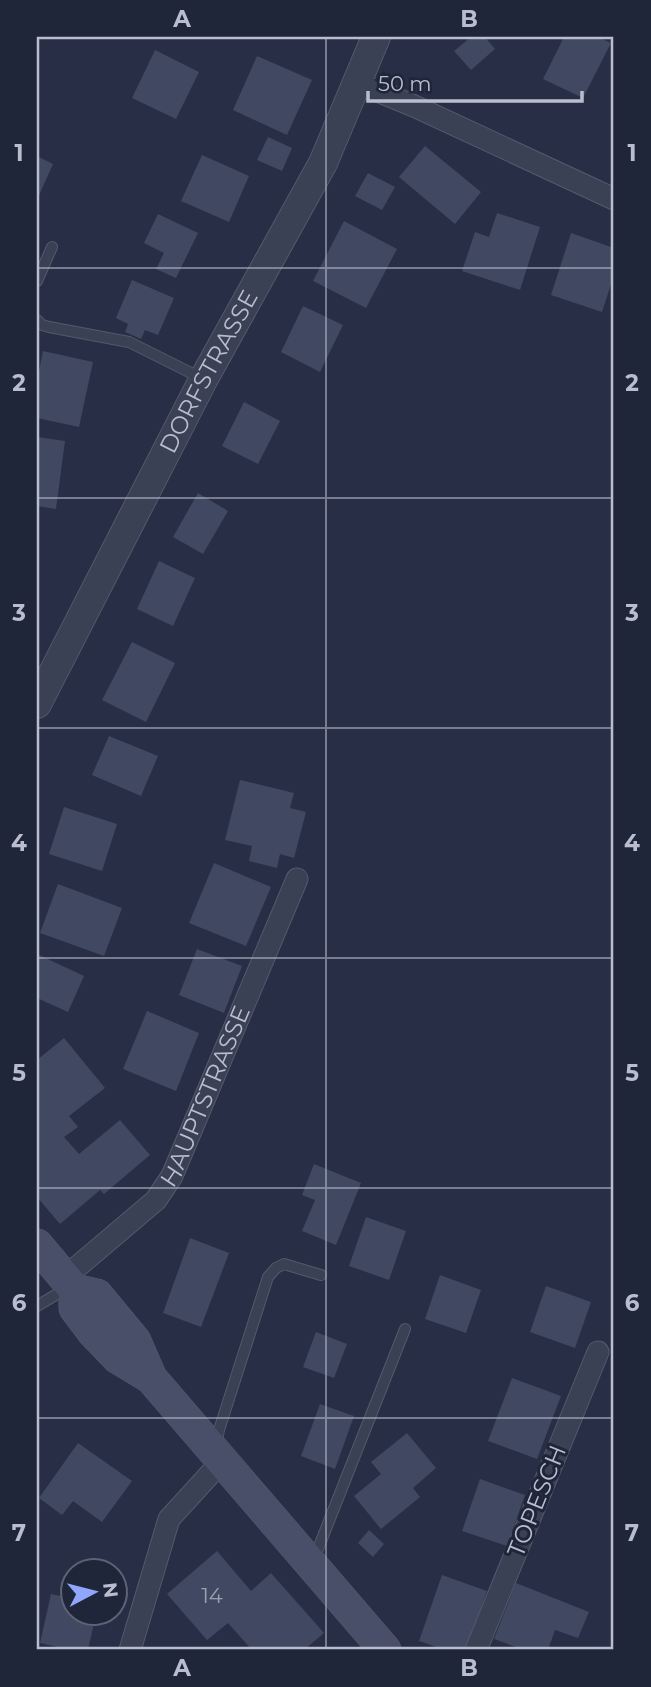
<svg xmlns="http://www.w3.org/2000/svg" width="651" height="1687" font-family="Montserrat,sans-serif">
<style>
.building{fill:#414962}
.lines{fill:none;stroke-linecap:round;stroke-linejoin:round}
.service-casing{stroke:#54596c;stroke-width:12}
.minor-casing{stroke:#54596c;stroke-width:23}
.tertiary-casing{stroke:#54596c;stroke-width:30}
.secondary-casing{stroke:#54596c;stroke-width:33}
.service{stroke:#3b4154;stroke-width:10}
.minor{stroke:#3b4154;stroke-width:21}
.tertiary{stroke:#3b4154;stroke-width:28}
.secondary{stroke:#494f68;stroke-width:32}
.grid{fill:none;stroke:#b9bdce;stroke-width:2;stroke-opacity:0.55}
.labels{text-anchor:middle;stroke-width:6;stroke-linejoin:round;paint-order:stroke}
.number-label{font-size:21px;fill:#9ba0b3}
.street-label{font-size:24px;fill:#b9bdce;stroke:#20263a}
.neatline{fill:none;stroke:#b9bdce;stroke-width:2.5}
.grid-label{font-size:23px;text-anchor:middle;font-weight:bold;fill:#b9bdce}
</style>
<rect width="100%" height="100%" fill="#272e45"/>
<g class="building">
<polygon points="471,37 485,37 495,49 471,70 454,51"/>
<polygon points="564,37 598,37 611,43 583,98 543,79"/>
<polygon points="155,50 199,72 176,119 132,98"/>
<polygon points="257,56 312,80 287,135 233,110"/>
<polygon points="268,137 292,148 282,171 257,160"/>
<polygon points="425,146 481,192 455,224 399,177"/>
<polygon points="202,155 249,176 229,222 181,201"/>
<polygon points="37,156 53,164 37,200"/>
<polygon points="368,173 395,187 382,210 355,196"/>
<polygon points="497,213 540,227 520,290 462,271 475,232 489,237"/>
<polygon points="158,214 198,233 176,278 156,269 164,253 144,243"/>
<polygon points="344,221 397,249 366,308 313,281"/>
<polygon points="571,233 614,248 614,275 602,312 551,295"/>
<polygon points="132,280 174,298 158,335 145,330 141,339 125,332 128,324 116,318"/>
<polygon points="303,306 343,325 320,372 281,352"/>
<polygon points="43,351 93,362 79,427 37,418 37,381"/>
<polygon points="244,402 280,421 258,464 222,446"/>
<polygon points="37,437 65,441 56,509 37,506"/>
<polygon points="198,493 228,511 203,554 173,537"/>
<polygon points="159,561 195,578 173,626 137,609"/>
<polygon points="132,642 175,663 146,722 102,700"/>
<polygon points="109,736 158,756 141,796 92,775"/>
<polygon points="240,780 294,793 290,808 306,812 294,858 280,854 277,868 249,861 252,846 225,840"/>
<polygon points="64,807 117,824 102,871 49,854"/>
<polygon points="214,863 271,887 246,946 189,923"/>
<polygon points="58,884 122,908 104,956 40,933"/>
<polygon points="197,949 242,966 224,1013 179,995"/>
<polygon points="37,954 84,976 68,1012 37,998"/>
<polygon points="147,1011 199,1033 176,1091 123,1069"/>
<polygon points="64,1038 105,1088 69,1116 78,1127 64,1137 79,1154 120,1120 150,1155 104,1194 100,1190 60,1224 37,1197 37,1060"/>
<polygon points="314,1164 361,1183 336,1245 302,1231 315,1200 302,1195"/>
<polygon points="366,1217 406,1231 389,1280 349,1266"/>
<polygon points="190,1238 229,1253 201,1327 163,1313"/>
<polygon points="440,1275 481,1290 466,1333 425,1319"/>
<polygon points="546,1286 591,1302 575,1348 530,1332"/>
<polygon points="316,1332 347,1344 334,1378 303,1367"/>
<polygon points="512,1378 561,1396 537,1459 488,1441"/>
<polygon points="320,1404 354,1416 335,1469 301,1456"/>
<polygon points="407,1433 436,1468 413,1488 420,1497 381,1529 354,1496 381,1474 371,1462"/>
<polygon points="78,1443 132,1481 102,1522 73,1501 62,1515 39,1498"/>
<polygon points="480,1479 525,1495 507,1546 462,1531"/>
<polygon points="369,1530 384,1544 373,1557 358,1543"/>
<polygon points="217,1551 251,1591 271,1573 324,1633 304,1650 252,1650 228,1623 207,1640 167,1594"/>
<polygon points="442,1575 487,1591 466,1650 445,1650 419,1641"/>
<polygon points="516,1583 589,1612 578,1638 555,1630 548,1650 524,1650 494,1639"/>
<polygon points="51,1594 74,1599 74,1614 96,1614 88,1650 71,1650 40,1643"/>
</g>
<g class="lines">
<g class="service-casing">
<g id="service">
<polyline points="37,281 52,247"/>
<polyline points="37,320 42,325 49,327 129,342 201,378"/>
<polyline points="37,1306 69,1287"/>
<polyline points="216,1446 219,1430 268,1277 276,1268 284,1264 321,1275"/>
<polyline points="314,1559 405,1329"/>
</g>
</g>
<g class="minor-casing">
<g id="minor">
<polyline points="358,83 414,106 614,199"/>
<path id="s1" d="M 64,1278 L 156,1200 L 172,1176 L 297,879"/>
<polyline points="130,1650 169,1519 222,1461"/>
<polyline points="476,1650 598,1352"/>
</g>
</g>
<g class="tertiary-casing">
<g id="tertiary">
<path id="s2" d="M 37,704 L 203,380 L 323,163 L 376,37"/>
</g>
</g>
<g class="secondary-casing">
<g id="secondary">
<polyline points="37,1245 75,1290 97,1295 135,1341 151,1378 385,1650"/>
<polyline points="75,1290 75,1308 93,1332 118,1358 151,1378"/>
</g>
</g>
<use href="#service" class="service"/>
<use href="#minor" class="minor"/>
<use href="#tertiary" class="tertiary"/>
<use href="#secondary" class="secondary"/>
</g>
<path class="grid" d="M 326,37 L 326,1650M 37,268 L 614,268M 37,498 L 614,498M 37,728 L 614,728M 37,958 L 614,958M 37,1188 L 614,1188M 37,1418 L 614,1418"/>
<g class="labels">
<g class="number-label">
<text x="212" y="1603">14</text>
</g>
<g class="street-label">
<text dy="8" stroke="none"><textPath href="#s2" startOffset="374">DORFSTRASSE</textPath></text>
<text dy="8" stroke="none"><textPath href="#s1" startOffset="236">HAUPTSTRASSE</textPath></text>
<text transform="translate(537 1501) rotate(-68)" y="8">TOPESCH</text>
</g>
</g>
<rect width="651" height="1687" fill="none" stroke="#20263a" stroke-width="77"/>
<g transform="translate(94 1592) rotate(83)"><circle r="33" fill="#20263a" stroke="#5d6275" stroke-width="2"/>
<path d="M0-5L12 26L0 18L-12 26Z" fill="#90a6fc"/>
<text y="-10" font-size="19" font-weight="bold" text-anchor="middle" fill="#b9bdce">N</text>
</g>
<path d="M368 91v10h214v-10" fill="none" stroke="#b9bdce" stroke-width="3.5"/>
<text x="378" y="91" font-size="21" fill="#b9bdce" stroke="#20263a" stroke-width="5" paint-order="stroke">50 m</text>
<rect x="38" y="38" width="574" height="1610" class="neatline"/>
<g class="grid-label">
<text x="182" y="27">A</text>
<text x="469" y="27">B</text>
<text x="19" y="161">1</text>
<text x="632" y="161">1</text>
<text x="19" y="391">2</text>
<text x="632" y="391">2</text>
<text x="19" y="621">3</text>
<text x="632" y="621">3</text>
<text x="19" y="851">4</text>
<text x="632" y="851">4</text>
<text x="19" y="1081">5</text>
<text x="632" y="1081">5</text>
<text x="19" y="1311">6</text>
<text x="632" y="1311">6</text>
<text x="19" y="1541">7</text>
<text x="632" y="1541">7</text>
<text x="182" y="1676">A</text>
<text x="469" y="1676">B</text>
</g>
</svg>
